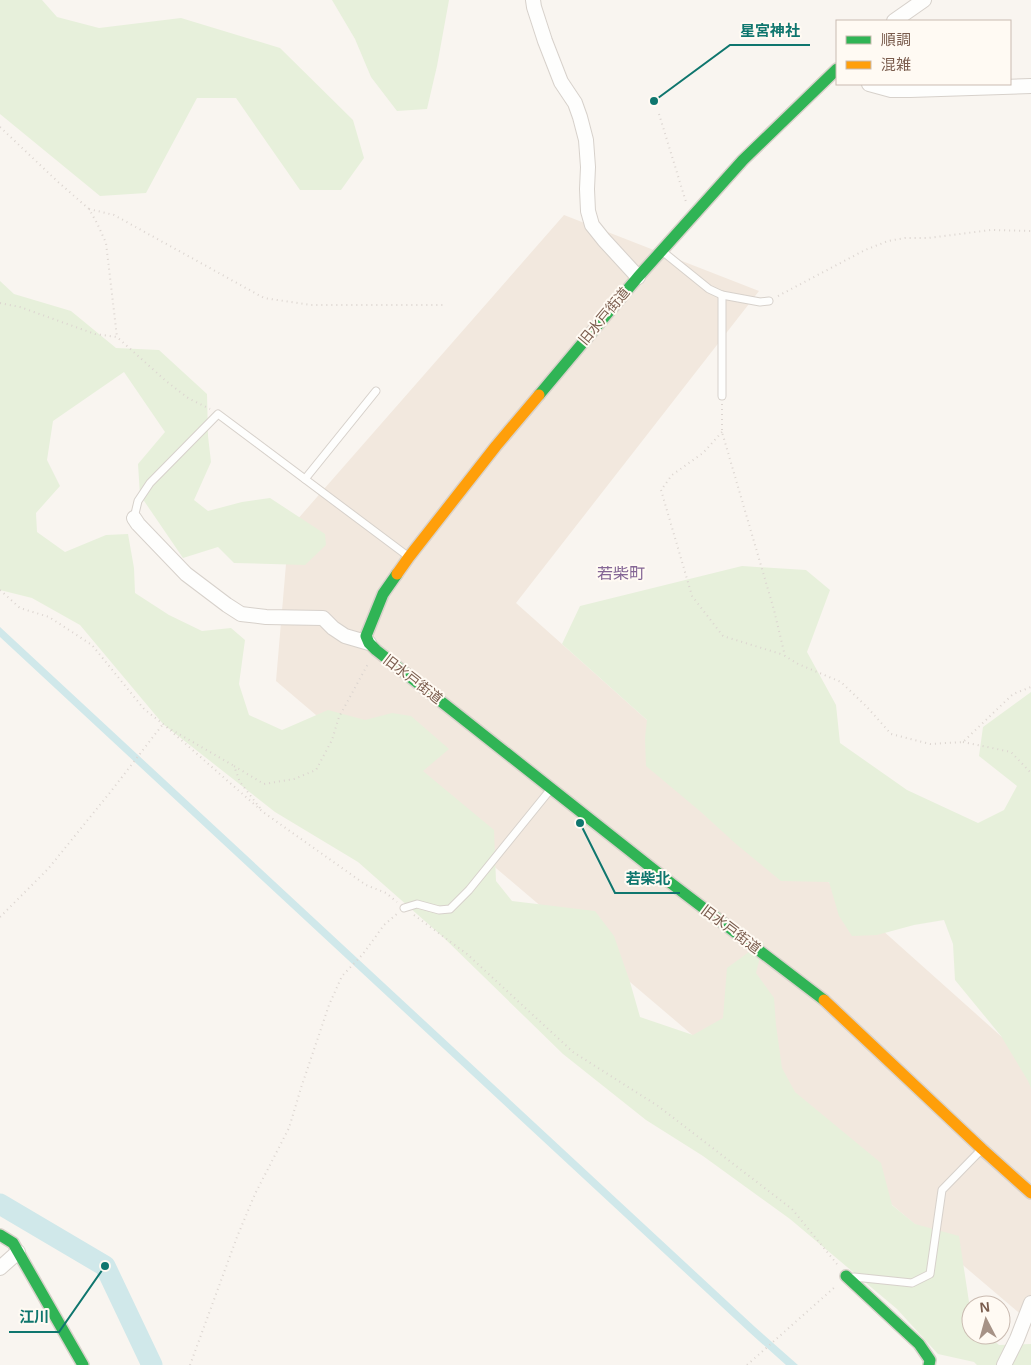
<svg xmlns="http://www.w3.org/2000/svg" width="1031" height="1365" font-family="Helvetica,'Noto Sans JP',sans-serif">
<style>
.residential{fill:#f2e8de}
.green{fill:#e7f0db}
.water{fill:#d0e8ea}
.lines{fill:none;stroke-linecap:round;stroke-linejoin:round}
.river{stroke:#d0e8ea;stroke-width:21}
.lane-casing{stroke:#d7d1cb;stroke-width:9}
.street-casing{stroke:#d7d1cb;stroke-width:16}
.fast-casing{stroke:#d9d2cb;stroke-width:14}
.slow-casing{stroke:#d9d2cb;stroke-width:14}
.path{stroke:#dcd5d0;stroke-width:2;stroke-dasharray:1 4;stroke-linecap:butt}
.lane{stroke:#fefefd;stroke-width:7}
.street{stroke:#fefefd;stroke-width:14}
.fast{stroke:#30b455;stroke-width:11}
.slow{stroke:#ff9f0a;stroke-width:11}
.labels{text-anchor:middle;stroke-width:4;stroke-linejoin:round;paint-order:stroke}
.street-label{font-size:14px;fill:#7a5c4d;stroke:#fffaf3}
.quarter-label{font-size:16px;fill:#846695;stroke:#fffaf3}
.leader{fill:none;stroke:#0f766e;stroke-width:2}
.callout-dot{fill:#0f766e;stroke:#fffaf3;stroke-width:2}
.callout-label{font-size:15px;text-anchor:middle;font-weight:bold;fill:#0f766e;stroke:#fffaf3;stroke-width:4;stroke-linejoin:round;paint-order:stroke}
</style>
<rect width="100%" height="100%" fill="#f9f5f0"/>
<polygon class="residential" points="564,215 759,291 516,603 1031,1063 1031,1323 276,681 289,529"/>
<g class="green">
<polygon points="0,0 42,0 57,17 99,28 181,18 280,48 353,120 364,158 341,190 300,190 236,98 197,98 146,193 100,196 0,114"/>
<polygon points="332,0 449,0 437,66 427,109 397,111 371,77 355,39"/>
<polygon points="0,281 14,294 71,311 116,348 159,350 207,394 208,436 211,462 194,500 208,511 242,502 270,498 325,534 326,545 305,565 234,563 218,547 183,558 140,495 138,464 165,432 124,372 53,421 47,460 60,486 36,513 37,532 65,552 106,535 128,534 134,568 135,593 169,615 202,631 231,628 245,640 239,684 249,715 282,730 328,710 365,720 392,713 411,716 449,749 423,771 494,830 496,881 512,901 595,911 614,936 630,982 640,1017 693,1035 723,1018 727,968 764,941 756,973 774,998 776,1025 782,1068 795,1092 881,1163 892,1205 915,1224 959,1236 971,1315 971,1335 987,1335 999,1345 1031,1344 1031,1365 977,1365 974,1362 938,1354 897,1309 790,1219 703,1156 646,1120 563,1054 443,937 358,862 275,812 163,724 80,625 32,598 0,590"/>
<polygon points="742,566 806,570 830,590 807,652 836,705 840,743 907,790 978,823 1004,810 1017,786 979,756 983,727 1031,692 1031,1088 1028,1081 1001,1036 955,980 953,944 944,920 914,925 877,935 852,936 839,916 829,882 781,881 736,844 701,812 646,766 645,738 647,720 562,644 580,606"/>
</g>
<polygon class="water" points="0,627 755,1327 798,1365 786,1365 749,1332 0,637"/>
<g class="lines">
<polyline class="river" points="0,1204 105,1266 152,1365"/>
<g class="lane-casing">
<g id="lane">
<polyline points="662,251 709,289 722,295 760,302 769,301"/>
<polyline points="722,396 722,295"/>
<polyline points="305,479 376,391"/>
<polyline points="134,518 138,501 150,483 218,414 409,557"/>
<polyline points="404,908 417,904 439,910 450,909 469,890 550,790"/>
<polyline points="854,1277 912,1283 930,1274 942,1190 982,1149"/>
</g>
</g>
<g class="street-casing">
<g id="street">
<polyline points="533,0 534,7 545,41 561,82 575,103 580,117 586,140 588,167 587,189 588,211 592,225 604,240 638,277"/>
<polyline points="894,21 924,0"/>
<polyline points="869,84 891,90 910,90 1031,86"/>
<polyline points="134,518 138,524 186,574 227,605 241,614 266,617 323,618 333,628 345,636 369,643"/>
<polyline points="0,1268 18,1252"/>
<polyline points="1004,1365 1017,1339 1031,1303"/>
</g>
</g>
<g class="fast-casing">
<g id="fast">
<polyline points="539,395 638,277 743,160 837,69"/>
<polyline points="397,574 383,594 366,636 369,643 376,650 672,884 824,1000"/>
<polyline points="0,1235 13,1243 83,1365"/>
<polyline points="846,1276 919,1344 930,1360 929,1365"/>
</g>
</g>
<g class="slow-casing">
<g id="slow">
<polyline points="397,574 409,557 496,446 539,395"/>
<polyline points="824,1000 982,1149 1031,1193"/>
</g>
</g>
<g class="path">
<polyline points="659,114 686,202"/>
<polyline points="0,127 57,181 89,209 97,223 106,243 117,337"/>
<polyline points="89,209 114,215 264,298 311,305 444,305"/>
<polyline points="778,296 865,250 888,241 905,238 928,238 991,230 1031,231"/>
<polyline points="0,303 20,307 95,334 117,337 166,381 188,398 210,409"/>
<polyline points="722,404 722,432 774,610 785,656 798,664 841,682 867,707 891,734 930,744 963,742 1013,694 1031,687"/>
<polyline points="722,432 703,453 672,475 661,490 692,596 723,636 784,655"/>
<polyline points="0,590 20,608 49,617 92,645 144,709 163,724 263,812 366,885 386,893 397,902"/>
<polyline points="167,727 234,766"/>
<polyline points="963,742 1011,752 1031,773"/>
<polyline points="260,808 240,782 234,766 264,784 294,779 316,770 332,740 339,717 369,662"/>
<polyline points="414,915 467,954 573,1052 658,1106 792,1209 837,1264"/>
<polyline points="0,917 48,869 112,790 163,724"/>
<polyline points="190,1365 237,1237 255,1194 289,1128 301,1088 329,1005 342,976 363,954 384,925 398,913"/>
<polyline points="747,1365 836,1286"/>
</g>
<use href="#lane" class="lane"/>
<use href="#street" class="street"/>
<use href="#fast" class="fast"/>
<use href="#slow" class="slow"/>
</g>
<g class="labels">
<g class="street-label">
<text transform="translate(604 316) rotate(-50)" y="5">旧水戸街道</text>
<text transform="translate(413 679) rotate(38)" y="5">旧水戸街道</text>
<text transform="translate(731 929) rotate(37)" y="5">旧水戸街道</text>
</g>
<g class="quarter-label">
<text x="621" y="579">若柴町</text>
</g>
</g>
<path class="leader" d="M654 101L730 45H810M580 823L615 893H680M105 1266L59 1332H9"/>
<g class="callout-dot">
<circle cx="654" cy="101" r="5"/>
<circle cx="580" cy="823" r="5"/>
<circle cx="105" cy="1266" r="5"/>
</g>
<g class="callout-label">
<text x="770" y="36">星宮神社</text>
<text x="648" y="884">若柴北</text>
<text x="34" y="1322">江川</text>
</g>
<rect x="836" y="20" width="175" height="65" fill="#fffaf3" stroke="#cabbb1"/>
<rect x="846" y="36" width="25" height="8" fill="#30b455" stroke="#cabbb1"/>
<text x="881" y="45" font-size="15" fill="#7a5c4d">順調</text>
<rect x="846" y="61" width="25" height="8" fill="#ff9f0a" stroke="#cabbb1"/>
<text x="881" y="70" font-size="15" fill="#7a5c4d">混雑</text>
<g transform="translate(986 1320) rotate(354)"><circle r="24" fill="#fffaf3" stroke="#cabbb1"/>
<path d="M0-4L9 19L0 12L-9 19Z" fill="#a69286"/>
<text y="-8" font-size="14" font-weight="bold" text-anchor="middle" fill="#7a5c4d">N</text>
</g>
</svg>
